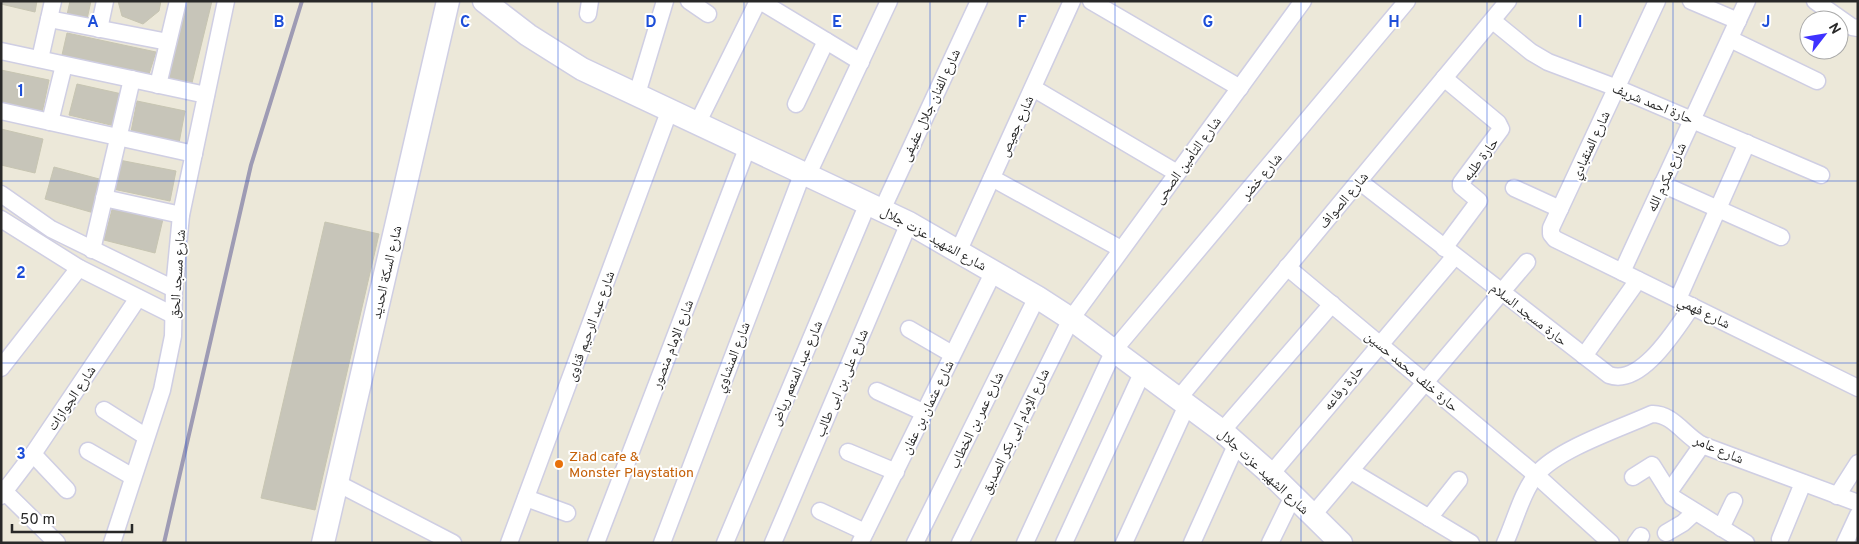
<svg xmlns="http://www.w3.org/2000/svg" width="1859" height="544" font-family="Overpass,'Noto Naskh Arabic',sans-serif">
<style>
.building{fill:#c7c5b9;stroke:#c7c5b2}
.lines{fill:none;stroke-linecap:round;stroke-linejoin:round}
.street-casing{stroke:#cfcee3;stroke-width:19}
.secondary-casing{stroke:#cfcee3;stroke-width:25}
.street{stroke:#fff;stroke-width:16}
.secondary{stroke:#fff;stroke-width:22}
.rail{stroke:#9e9bb4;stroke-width:4}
.grid{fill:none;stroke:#1d4ed8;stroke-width:1;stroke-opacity:0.55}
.food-dot{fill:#e8710a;stroke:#fff;stroke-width:2}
.labels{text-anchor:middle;stroke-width:4;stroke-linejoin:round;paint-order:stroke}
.street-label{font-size:14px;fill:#282828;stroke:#fff}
.food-label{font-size:14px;fill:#c56008;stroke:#fff;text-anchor:start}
.grid-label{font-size:16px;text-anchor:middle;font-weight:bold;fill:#1d4ed8;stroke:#fff;stroke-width:4;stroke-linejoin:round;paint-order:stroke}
</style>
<rect width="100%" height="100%" fill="#ece8d9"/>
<g class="building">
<polygon points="1,1 37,1 35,12 1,4"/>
<polygon points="70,1 91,1 87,19 67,15"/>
<polygon points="118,1 161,1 159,11 143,24 122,16"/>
<polygon points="185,1 212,1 191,87 165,81"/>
<polygon points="67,33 156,52 149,74 62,55"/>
<polygon points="1,70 49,80 42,113 1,105"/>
<polygon points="77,84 122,94 115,126 69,115"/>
<polygon points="137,101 185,111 179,143 131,132"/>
<polygon points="1,129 43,139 35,173 1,165"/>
<polygon points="119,160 176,171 170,201 113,189"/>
<polygon points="54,167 103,180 94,213 45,199"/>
<polygon points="113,206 163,219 155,253 104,240"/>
<polygon points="325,222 379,234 315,510 261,498"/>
</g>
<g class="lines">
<g class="street-casing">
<g id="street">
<polyline points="689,1 708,14"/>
<polyline points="760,1 861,62"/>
<polyline points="1091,1 1240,88"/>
<polyline points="1657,1 1551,228 1551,234 1555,239 1858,388"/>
<polyline points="1691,1 1738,21"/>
<polyline points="1815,1 1852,27 1858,28"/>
<polyline points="588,14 590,1"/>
<polyline points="49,19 168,42"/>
<polyline points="1493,21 1531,52 1548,62 1617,88 1821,175"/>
<polyline points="99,29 105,1"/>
<polyline points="1730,39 1817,81"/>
<polyline points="1,51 206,95"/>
<polyline points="40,59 53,1"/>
<polyline points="1444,78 1498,123 1501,129 1461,183 1461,186 1479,201 1444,248"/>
<polyline points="158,85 178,1"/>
<polyline points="1033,88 1177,173"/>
<polyline points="637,94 665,1"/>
<polyline points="796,104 826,41"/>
<polyline points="1,111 194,154"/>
<polyline points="50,122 64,65"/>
<polyline points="698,122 758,1"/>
<polyline points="808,174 889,1"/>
<polyline points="992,178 1121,249"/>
<path d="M 1359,181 L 1609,375 C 1641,387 1676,329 1692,306"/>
<polyline points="1662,184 1781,237"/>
<polyline points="1514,188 1560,209"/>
<polyline points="1,194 51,229 174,289"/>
<polyline points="104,198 181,215"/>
<polyline points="882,210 979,1"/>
<polyline points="1,219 79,268 173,315"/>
<polyline points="92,250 132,79"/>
<polyline points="959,250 1072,1"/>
<polyline points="1287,267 1536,475 1611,543"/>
<polyline points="1622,272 1747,1"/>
<polyline points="1678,299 1747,143"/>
<polyline points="909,329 952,354"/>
<polyline points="1584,356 1638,280"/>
<polyline points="1,368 79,268"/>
<polyline points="877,391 923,412"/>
<polyline points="1179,398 1508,1"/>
<polyline points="104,410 145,436"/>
<polyline points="1222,431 1332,304"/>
<polyline points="1702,445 1669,492 1672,497 1746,543"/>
<polyline points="88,451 133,477"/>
<polyline points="848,452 896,472"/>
<polyline points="33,454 67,490"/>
<polyline points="1351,471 1471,543"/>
<polyline points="1271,474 1455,256"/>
<polyline points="1633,477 1652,465 1669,492"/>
<polyline points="337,483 453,543"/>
<polyline points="1,488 57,543"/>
<polyline points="1,496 33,454 138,298"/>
<polyline points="1837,496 1858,463"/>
<polyline points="526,498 567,513"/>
<polyline points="820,511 865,532"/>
<polyline points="1312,516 1527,262"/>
<polyline points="1429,518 1459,480"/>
<polyline points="1721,528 1734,501"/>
<polyline points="1666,533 1683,523 1695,512"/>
<polyline points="1780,539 1803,483"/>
<polyline points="112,543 162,390 173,336 174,289 181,215 226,1"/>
<polyline points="509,543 670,109"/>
<polyline points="596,543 748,146"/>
<polyline points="662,543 803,172"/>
<polyline points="725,543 868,203"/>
<polyline points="773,543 909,223"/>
<polyline points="860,543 994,271"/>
<polyline points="915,543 1037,297"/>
<polyline points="960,543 1071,319 1303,1"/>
<polyline points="1025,543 1114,350 1407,1"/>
<polyline points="1064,543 1143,371"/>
<polyline points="1124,543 1187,405"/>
<polyline points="1192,543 1237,443"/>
<polyline points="1270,543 1293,496"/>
<path d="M 1505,543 C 1515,521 1522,492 1537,474 C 1558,449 1621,428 1652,414 C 1672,413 1685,436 1702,445 L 1858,503"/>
<polyline points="1636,543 1641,536"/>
<polyline points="1845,543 1858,515"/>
</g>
</g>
<g class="secondary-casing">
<g id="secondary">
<polyline points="484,1 528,35 582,69 909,223 1037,297 1071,319 1222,431 1271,474 1341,543"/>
<polyline points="323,543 448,1"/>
</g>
</g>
<use href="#street" class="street"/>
<use href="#secondary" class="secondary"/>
<polyline class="rail" points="164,543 251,165 302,1"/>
</g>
<path class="grid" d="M 186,1 L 186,543M 372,1 L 372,543M 558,1 L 558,543M 744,1 L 744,543M 930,1 L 930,543M 1115,1 L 1115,543M 1301,1 L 1301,543M 1487,1 L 1487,543M 1673,1 L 1673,543M 1,181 L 1858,181M 1,363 L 1858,363"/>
<circle class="food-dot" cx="559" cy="464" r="5"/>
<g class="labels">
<g class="street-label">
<text transform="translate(1653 103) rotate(22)" y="5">حارة احمد شريف</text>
<text transform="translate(930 105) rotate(-65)" y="5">شارع الفنان جلال عفيفى</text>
<text transform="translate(1016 126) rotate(-66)" y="5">شارع جعيص</text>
<text transform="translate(1590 145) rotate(-65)" y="5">شارع المنقبادي</text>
<text transform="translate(1480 159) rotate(-53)" y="5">حارة طلبه</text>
<text transform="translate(1187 160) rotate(-54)" y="5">شارع التأمين الصحى</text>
<text transform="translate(1261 176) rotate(-50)" y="5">شارع خضر</text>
<text transform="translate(1666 177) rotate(-65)" y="5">شارع مكرم الله</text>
<text transform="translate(1343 200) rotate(-50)" y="5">شارع الصواف</text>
<text transform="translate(934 238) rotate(29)" y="5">شارع الشهيد عزت جلال</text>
<text transform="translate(386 272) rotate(-77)" y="5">شارع السكة الحديد</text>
<text transform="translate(177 274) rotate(-86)" y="5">شارع مسجد الحق</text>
<text transform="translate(1704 312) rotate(26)" y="5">شارع فهمي</text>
<text transform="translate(1529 314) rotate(38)" y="5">حارة مسجد السلام</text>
<text transform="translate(590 326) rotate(-70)" y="5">شارع عبد الرحيم قناوى</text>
<text transform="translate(672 344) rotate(-69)" y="5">شارع الإمام منصور</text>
<text transform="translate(732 357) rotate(-69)" y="5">شارع المنشاوي</text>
<text transform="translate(1412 371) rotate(40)" y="5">حارة خلف محمد حسين</text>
<text transform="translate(796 373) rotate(-67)" y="5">شارع عبد المنعم رياض</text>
<text transform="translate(841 383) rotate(-67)" y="5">شارع على بن ابى طالب</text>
<text transform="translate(1343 387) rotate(-50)" y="5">حارة رفاعه</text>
<text transform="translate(71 398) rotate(-56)" y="5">شارع الجوازات</text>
<text transform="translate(927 407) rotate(-64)" y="5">شارع عثمان بن عفان</text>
<text transform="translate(976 420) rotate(-64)" y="5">شارع عمر بن الخطاب</text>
<text transform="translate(1015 431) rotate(-64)" y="5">شارع الإمام ابى بكر الصديق</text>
<text transform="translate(1719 449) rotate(23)" y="5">شارع عامر</text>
<text transform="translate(1264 471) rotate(43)" y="5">شارع الشهيد عزت جلال</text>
</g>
<g class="food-label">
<text x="569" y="461">Ziad cafe &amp;<tspan x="569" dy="16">Monster Playstation</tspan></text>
</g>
</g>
<g class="grid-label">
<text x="93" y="27">A</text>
<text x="279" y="27">B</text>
<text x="465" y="27">C</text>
<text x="651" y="27">D</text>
<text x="837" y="27">E</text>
<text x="1022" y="27">F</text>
<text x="1208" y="27">G</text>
<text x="1394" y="27">H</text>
<text x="1580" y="27">I</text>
<text x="1766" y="27">J</text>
<text x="21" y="96">1</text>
<text x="21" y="278">2</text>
<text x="21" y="459">3</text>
</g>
<rect width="1859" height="544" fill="none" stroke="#282828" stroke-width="5"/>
<g transform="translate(1824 35) rotate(59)"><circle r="24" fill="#ffffff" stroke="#a9a9a9"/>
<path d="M0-4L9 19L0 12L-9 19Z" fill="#3f32ff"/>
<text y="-8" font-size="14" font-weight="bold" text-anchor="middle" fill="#282828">N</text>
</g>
<path d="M12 524v8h120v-8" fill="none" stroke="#282828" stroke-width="2.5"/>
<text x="20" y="524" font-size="15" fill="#282828" stroke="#ffffff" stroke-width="4" paint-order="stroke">50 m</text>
</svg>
